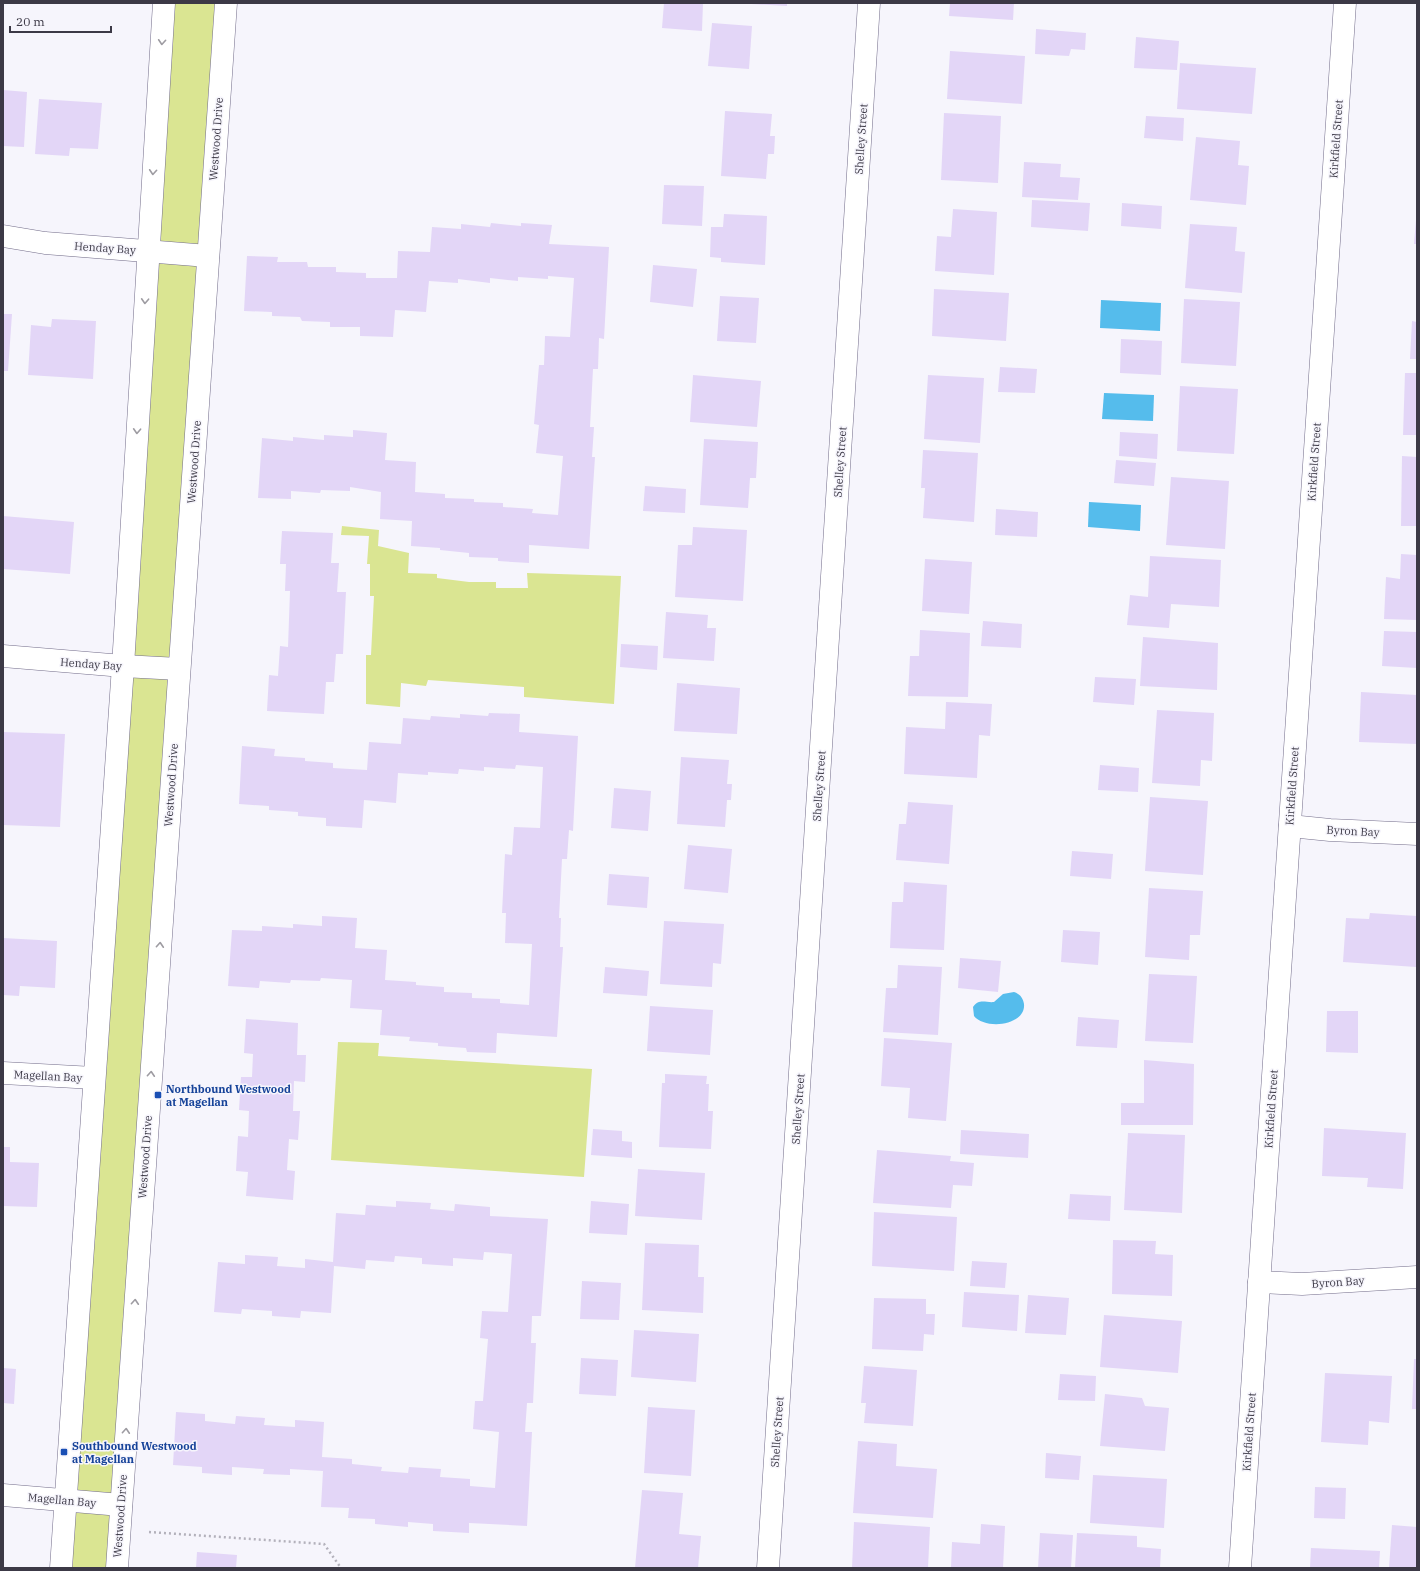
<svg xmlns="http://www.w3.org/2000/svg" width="1420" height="1571" font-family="'IBM Plex Serif',serif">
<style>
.green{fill:#dae592}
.water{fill:#55bcec}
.building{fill:#e3d6f7}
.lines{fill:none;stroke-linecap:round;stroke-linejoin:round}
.minor-casing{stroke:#736d8a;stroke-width:23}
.path{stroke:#b3b1bb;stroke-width:2.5;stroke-dasharray:2 3;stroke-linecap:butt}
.minor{stroke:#fff;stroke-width:22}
.oneway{stroke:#9e9ca2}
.transit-dot{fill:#1a4fb4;stroke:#f6f5fc;stroke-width:1.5}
.labels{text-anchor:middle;stroke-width:3;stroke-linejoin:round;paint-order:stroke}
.street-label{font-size:11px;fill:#3c3946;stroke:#f6f5fc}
.transit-label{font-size:11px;font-weight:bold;fill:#164399;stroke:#f6f5fc;text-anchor:start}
</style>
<rect width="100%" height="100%" fill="#f6f5fc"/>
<g class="green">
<polygon points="164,3 226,3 117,1568 61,1568"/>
<polygon points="342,526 379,530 378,546 409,553 408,573 437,574 437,578 469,582 496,582 496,588 528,588 527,573 621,576 614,704 524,697 524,687 428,680 426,686 401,683 400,707 366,704 366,655 371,655 374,596 370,596 370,564 367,564 369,536 341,535"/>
<polygon points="338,1042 379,1043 378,1056 592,1069 584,1177 331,1160"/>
</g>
<g class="water">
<polygon points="1101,300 1161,303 1160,331 1100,328"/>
<polygon points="1104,393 1154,395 1153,421 1102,419"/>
<polygon points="1089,502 1141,505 1140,531 1088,527"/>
<path d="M 1014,992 C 1020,994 1023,998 1024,1004 C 1026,1026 985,1030 974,1016 L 973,1007 C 979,998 986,1003 994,1002 L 1003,994 Z"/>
</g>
<g class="building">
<polygon points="664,3 703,3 702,31 662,28"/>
<polygon points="751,3 787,3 787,6 751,4"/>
<polygon points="950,3 1014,3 1013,20 949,16"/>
<polygon points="712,23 752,26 749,69 708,66"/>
<polygon points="1036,29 1086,33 1085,50 1071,49 1069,56 1035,54"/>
<polygon points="1136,37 1179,41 1177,70 1134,68"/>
<polygon points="950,51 1025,56 1022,104 947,99"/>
<polygon points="1180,63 1256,68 1252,114 1177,109"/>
<polygon points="3,90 27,92 24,147 3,146"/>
<polygon points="39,99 102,103 98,149 70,148 69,156 35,154"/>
<polygon points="725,111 772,114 770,136 775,136 774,154 768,154 766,179 721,176"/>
<polygon points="944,113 1001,116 998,183 941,180"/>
<polygon points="1146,116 1184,118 1183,141 1144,138"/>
<polygon points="1196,137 1240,141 1238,165 1249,166 1246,205 1190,200"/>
<polygon points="1024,162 1061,164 1060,177 1080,178 1078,200 1022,197"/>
<polygon points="664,185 704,186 702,226 662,224"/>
<polygon points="1032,200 1090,203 1088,231 1031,227"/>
<polygon points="1122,203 1162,206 1161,229 1121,226"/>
<polygon points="953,209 997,212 994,275 935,271 937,236 951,237"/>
<polygon points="724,214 767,216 765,265 721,262 721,258 710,257 711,227 723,227"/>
<polygon points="1416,220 1417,220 1417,244 1414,244"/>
<polygon points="491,223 521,226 521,223 552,225 549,244 609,247 604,339 599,338 598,369 593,369 590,427 594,427 592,457 595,457 589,549 529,545 529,563 498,561 498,558 469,557 469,553 440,550 440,548 411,546 412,521 380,519 381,492 350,487 350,491 321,490 320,493 291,491 291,499 258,498 262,438 293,441 293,437 324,440 324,435 353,437 353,430 387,433 385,460 416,462 415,492 445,494 445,498 474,499 474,502 503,503 503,507 533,509 532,513 558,515 563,456 536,453 539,425 534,424 539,365 544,365 545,336 570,337 574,278 548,276 548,279 518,277 518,281 490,278 490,283 458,279 458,283 429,281 426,312 395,310 393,337 360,336 360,327 330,327 330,322 302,321 300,317 272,316 272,312 244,311 247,256 278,257 277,262 307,262 308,267 336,267 336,272 366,273 366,278 397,278 398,251 430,252 432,227 461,229 461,224 490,227"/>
<polygon points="1190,224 1237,227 1235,251 1245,252 1242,293 1185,288"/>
<polygon points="653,265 697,269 693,307 650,302"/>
<polygon points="934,289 1009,293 1006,341 932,336"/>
<polygon points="720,296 759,298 756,343 717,341"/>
<polygon points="1184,299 1240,302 1236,366 1181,363"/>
<polygon points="3,314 12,314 8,371 3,371"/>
<polygon points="52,319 96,321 93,379 28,375 31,325 51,327"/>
<polygon points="1412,321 1417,322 1417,359 1410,359"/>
<polygon points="1121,339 1162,341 1161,375 1120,373"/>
<polygon points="1000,367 1037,369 1035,393 998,392"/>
<polygon points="1405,373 1417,373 1417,435 1403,435"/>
<polygon points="693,375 761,381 757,427 690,422"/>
<polygon points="928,375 984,378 980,443 924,439"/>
<polygon points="1180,386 1238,389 1234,454 1177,451"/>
<polygon points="1120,432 1158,434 1157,459 1119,456"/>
<polygon points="704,439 758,442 756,478 750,478 748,508 700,505"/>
<polygon points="923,450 978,453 974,522 923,518 925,488 921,488"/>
<polygon points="1402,456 1417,457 1417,526 1401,526"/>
<polygon points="1116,460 1156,463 1154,486 1114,483"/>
<polygon points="1171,477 1229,481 1225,549 1166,545"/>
<polygon points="645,486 686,489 685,513 643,511"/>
<polygon points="996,509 1038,512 1037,537 995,535"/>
<polygon points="3,516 74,522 70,574 3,569"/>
<polygon points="693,527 747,530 743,601 675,597 678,545 692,545"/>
<polygon points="282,531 333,533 331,563 339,563 337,592 346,592 343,654 336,654 334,682 326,682 324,714 267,711 269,675 278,676 280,646 288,647 290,591 285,591 286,564 280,564"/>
<polygon points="1401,554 1417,555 1417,620 1384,619 1386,577 1400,579"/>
<polygon points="1150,556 1221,560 1219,607 1171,604 1169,628 1127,625 1130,595 1148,597"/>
<polygon points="925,559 972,562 969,614 922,611"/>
<polygon points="666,612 708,615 707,628 716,628 714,661 663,658"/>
<polygon points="983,621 1022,624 1021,648 981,646"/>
<polygon points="920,630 970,633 968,697 908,696 910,656 919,656"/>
<polygon points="1384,631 1417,632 1417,668 1382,666"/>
<polygon points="1143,637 1218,643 1217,690 1140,686"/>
<polygon points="621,644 658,646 657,670 620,667"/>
<polygon points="1095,677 1136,679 1134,705 1093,702"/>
<polygon points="677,683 740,688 737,734 674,731"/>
<polygon points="1361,692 1417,695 1417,744 1359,742"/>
<polygon points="946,702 992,704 990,736 979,735 977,778 904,774 906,727 945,729"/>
<polygon points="1157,710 1214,713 1212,761 1201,760 1200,786 1152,783"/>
<polygon points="489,713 520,714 519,732 578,736 573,831 569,830 567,859 562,859 559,918 561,918 560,947 563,947 557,1037 497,1033 496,1053 467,1052 466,1048 438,1046 438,1043 409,1041 410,1037 380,1035 382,1010 350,1008 352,980 321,978 320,981 291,980 290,983 260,981 259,988 228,986 232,930 262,931 262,926 293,928 293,924 322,926 322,916 357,918 355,948 387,950 385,980 416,982 416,985 444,987 444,992 472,993 472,998 500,999 500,1003 529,1005 532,944 505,943 506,913 502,913 505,854 512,855 514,827 540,828 543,767 516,765 515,769 484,767 484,771 459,769 458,774 428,772 428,775 398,773 396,803 364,800 362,828 326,826 326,818 298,816 298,812 269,810 269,806 239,804 242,746 275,749 274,756 305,758 305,761 333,763 333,768 367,770 369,742 401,744 403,718 430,720 431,716 460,718 460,714 488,716"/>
<polygon points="3,732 65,734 60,827 3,825"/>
<polygon points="681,757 729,760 727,784 732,784 731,800 727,800 725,827 677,824"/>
<polygon points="1100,765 1139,768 1138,792 1098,790"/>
<polygon points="614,788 651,791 648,831 611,828"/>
<polygon points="1150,797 1208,801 1203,875 1145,871"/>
<polygon points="908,802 953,805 949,864 896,860 899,824 906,824"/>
<polygon points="688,845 732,849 728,893 684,889"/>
<polygon points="1072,851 1113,854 1111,879 1070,876"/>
<polygon points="609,874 649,877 647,908 607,905"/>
<polygon points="904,882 947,885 944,950 890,948 892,902 903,902"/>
<polygon points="1149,888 1203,891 1200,935 1190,935 1189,960 1145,957"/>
<polygon points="1370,913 1417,916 1416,967 1343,962 1346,918 1369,919"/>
<polygon points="664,921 724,924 721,964 713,963 712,987 660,984"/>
<polygon points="1063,930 1100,932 1098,965 1061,962"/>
<polygon points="3,938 57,941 55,988 20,986 19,996 3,995"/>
<polygon points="960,958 1001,961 998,992 958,988"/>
<polygon points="898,965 942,967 938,1035 883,1032 886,988 897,988"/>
<polygon points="605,967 649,971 647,996 603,993"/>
<polygon points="1149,974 1197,976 1193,1043 1145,1041"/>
<polygon points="650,1006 713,1010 710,1055 647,1051"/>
<polygon points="1327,1011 1358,1011 1358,1053 1326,1052"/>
<polygon points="1078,1017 1119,1020 1117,1048 1076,1046"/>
<polygon points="246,1019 298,1023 297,1055 306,1055 305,1082 294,1081 293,1111 300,1111 298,1140 289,1139 287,1170 295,1171 293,1200 246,1196 248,1172 236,1171 238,1136 248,1137 249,1111 239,1110 241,1077 252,1077 253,1054 244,1053"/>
<polygon points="884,1038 952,1043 946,1121 908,1118 910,1088 881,1086"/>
<polygon points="1144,1060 1194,1064 1193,1125 1121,1125 1121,1103 1144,1103"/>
<polygon points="665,1074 707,1076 706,1084 709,1084 708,1111 713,1111 711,1149 659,1147 662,1083 665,1083"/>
<polygon points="1324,1128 1406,1133 1403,1189 1367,1187 1368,1178 1322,1176"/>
<polygon points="593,1129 622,1131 622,1141 632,1142 632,1158 591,1155"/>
<polygon points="961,1130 1029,1134 1028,1158 960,1154"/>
<polygon points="1128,1133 1185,1135 1182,1213 1124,1210"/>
<polygon points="3,1147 10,1147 10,1162 39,1163 37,1207 3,1206"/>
<polygon points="877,1150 951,1156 950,1161 974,1163 972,1186 953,1185 951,1208 873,1203"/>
<polygon points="638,1169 705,1173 702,1220 635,1216"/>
<polygon points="1070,1194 1111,1196 1110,1221 1068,1219"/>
<polygon points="396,1201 431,1203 430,1209 454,1211 455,1204 490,1207 490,1216 548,1219 541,1316 532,1316 531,1343 536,1343 533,1403 527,1403 525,1432 532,1432 527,1526 469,1523 469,1533 433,1531 433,1524 408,1522 408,1527 375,1524 375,1519 348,1518 349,1508 321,1507 323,1471 290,1469 290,1475 263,1474 264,1469 232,1467 232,1475 202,1473 202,1467 173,1465 176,1412 205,1414 205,1421 235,1424 236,1416 265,1418 264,1425 295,1427 295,1420 324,1422 322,1457 352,1459 352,1464 382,1467 381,1471 408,1473 409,1467 441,1469 440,1477 470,1479 470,1486 495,1488 499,1432 473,1429 475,1401 483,1401 488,1339 480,1338 482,1311 508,1312 512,1254 484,1252 483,1260 453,1258 453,1266 422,1264 422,1258 395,1256 394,1262 366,1260 365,1269 334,1266 331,1313 301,1311 300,1318 272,1316 272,1311 242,1309 241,1314 214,1312 218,1262 245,1264 245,1255 278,1257 277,1266 305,1268 305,1259 333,1262 336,1213 365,1215 366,1205 396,1207"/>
<polygon points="591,1201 629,1204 627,1235 589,1233"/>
<polygon points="874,1212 957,1217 954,1271 872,1266"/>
<polygon points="1113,1240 1156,1241 1155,1254 1173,1255 1172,1296 1112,1294"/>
<polygon points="645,1243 699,1245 698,1277 704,1277 703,1313 642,1310"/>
<polygon points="972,1261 1007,1263 1005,1288 970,1286"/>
<polygon points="582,1281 621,1283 619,1320 580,1319"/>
<polygon points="964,1292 1019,1295 1017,1331 962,1327"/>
<polygon points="1028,1295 1069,1298 1066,1335 1025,1333"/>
<polygon points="874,1298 926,1299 926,1314 935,1314 934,1335 924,1334 923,1351 872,1349"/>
<polygon points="1104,1315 1182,1321 1178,1373 1100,1367"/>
<polygon points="634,1330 699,1334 696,1382 631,1377"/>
<polygon points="581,1358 618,1360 616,1396 579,1394"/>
<polygon points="1414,1359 1417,1359 1417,1409 1412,1409"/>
<polygon points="864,1366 917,1370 913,1426 864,1423 866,1403 861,1403"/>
<polygon points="3,1368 16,1369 14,1404 3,1403"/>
<polygon points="1325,1373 1392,1376 1389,1423 1369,1421 1368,1445 1321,1442"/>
<polygon points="1060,1374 1096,1376 1095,1401 1058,1400"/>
<polygon points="1105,1394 1142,1398 1145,1406 1169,1408 1165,1451 1100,1446"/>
<polygon points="648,1407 695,1410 691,1476 644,1473"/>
<polygon points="858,1441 897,1444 896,1466 937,1469 933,1518 853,1513"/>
<polygon points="1046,1453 1081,1456 1079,1480 1045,1478"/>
<polygon points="1093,1475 1167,1479 1164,1528 1090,1523"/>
<polygon points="1315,1487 1346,1488 1345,1519 1314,1518"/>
<polygon points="642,1490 683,1493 679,1534 701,1536 698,1568 635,1568"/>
<polygon points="854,1522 930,1527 928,1568 852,1568"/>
<polygon points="981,1524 1005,1526 1003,1568 951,1568 952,1542 980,1544"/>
<polygon points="1392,1525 1417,1527 1417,1568 1389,1568"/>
<polygon points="1040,1533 1073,1535 1071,1568 1038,1568"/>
<polygon points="1077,1533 1137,1536 1137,1547 1161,1549 1160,1568 1075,1568"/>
<polygon points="1311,1548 1380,1551 1379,1568 1310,1568"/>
<polygon points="197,1552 237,1555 236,1568 196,1568"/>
</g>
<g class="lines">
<g class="minor-casing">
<g id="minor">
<polyline points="3,236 45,243 208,256"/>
<polyline points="3,656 123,666 179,669"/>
<polyline points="1290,826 1330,830 1417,834"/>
<polyline points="3,1073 94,1078"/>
<polyline points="1259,1282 1302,1284 1417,1277"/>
<polyline points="3,1495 121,1505"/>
<polyline points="61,1568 123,666 164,3"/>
<polyline points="117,1568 226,3"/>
<polyline points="768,1568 869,3"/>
<polyline points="1240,1568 1345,3"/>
</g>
</g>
<polyline class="path" points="149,1532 324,1544 341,1568"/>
<use href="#minor" class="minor"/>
</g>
<defs><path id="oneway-chevron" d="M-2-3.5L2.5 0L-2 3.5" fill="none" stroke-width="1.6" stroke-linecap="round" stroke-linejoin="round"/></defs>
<g class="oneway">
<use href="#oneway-chevron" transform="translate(162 42) rotate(94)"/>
<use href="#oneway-chevron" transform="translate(153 172) rotate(94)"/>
<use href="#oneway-chevron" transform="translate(145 301) rotate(93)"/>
<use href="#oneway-chevron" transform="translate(137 431) rotate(93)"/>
<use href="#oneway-chevron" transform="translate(160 945) rotate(-86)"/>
<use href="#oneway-chevron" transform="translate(151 1074) rotate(-86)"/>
<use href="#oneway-chevron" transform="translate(135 1302) rotate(-86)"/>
<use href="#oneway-chevron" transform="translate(126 1431) rotate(-86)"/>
</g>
<g class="transit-dot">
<rect x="154" y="1091" width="8" height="8" rx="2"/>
<rect x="60" y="1448" width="8" height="8" rx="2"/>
</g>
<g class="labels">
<g class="street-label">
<text transform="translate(216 139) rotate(-86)" y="4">Westwood Drive</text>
<text transform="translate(861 139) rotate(-86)" y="4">Shelley Street</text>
<text transform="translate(1336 139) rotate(-86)" y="4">Kirkfield Street</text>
<text transform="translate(105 248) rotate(4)" y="4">Henday Bay</text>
<text transform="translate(194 462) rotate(-86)" y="4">Westwood Drive</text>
<text transform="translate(840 462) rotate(-86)" y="4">Shelley Street</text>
<text transform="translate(1314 462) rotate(-86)" y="4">Kirkfield Street</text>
<text transform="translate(91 664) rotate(4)" y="4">Henday Bay</text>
<text transform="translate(171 785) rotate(-86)" y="4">Westwood Drive</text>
<text transform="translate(819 786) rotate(-86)" y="4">Shelley Street</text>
<text transform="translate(1292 786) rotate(-86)" y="4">Kirkfield Street</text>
<text transform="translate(1353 831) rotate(3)" y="4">Byron Bay</text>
<text transform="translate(48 1076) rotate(3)" y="4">Magellan Bay</text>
<text transform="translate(798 1109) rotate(-86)" y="4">Shelley Street</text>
<text transform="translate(1271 1109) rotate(-86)" y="4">Kirkfield Street</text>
<text transform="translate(145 1157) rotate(-86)" y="4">Westwood Drive</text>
<text transform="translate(1338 1282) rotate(-4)" y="4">Byron Bay</text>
<text transform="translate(777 1432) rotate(-86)" y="4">Shelley Street</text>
<text transform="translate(1249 1432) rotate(-86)" y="4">Kirkfield Street</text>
<text transform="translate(62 1500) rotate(5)" y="4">Magellan Bay</text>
<text transform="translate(120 1516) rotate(-86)" y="4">Westwood Drive</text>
</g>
<g class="transit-label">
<text x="166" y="1093">Northbound Westwood<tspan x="166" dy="13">at Magellan</tspan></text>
<text x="72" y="1450">Southbound Westwood<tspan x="72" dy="13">at Magellan</tspan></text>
</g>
</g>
<rect width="1420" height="1571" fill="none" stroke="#3c3946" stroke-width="8"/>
<path d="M10 26v6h101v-6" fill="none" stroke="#3c3946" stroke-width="2"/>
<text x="16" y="26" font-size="12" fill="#3c3946" stroke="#f6f5fc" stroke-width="3" paint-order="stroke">20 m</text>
</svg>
